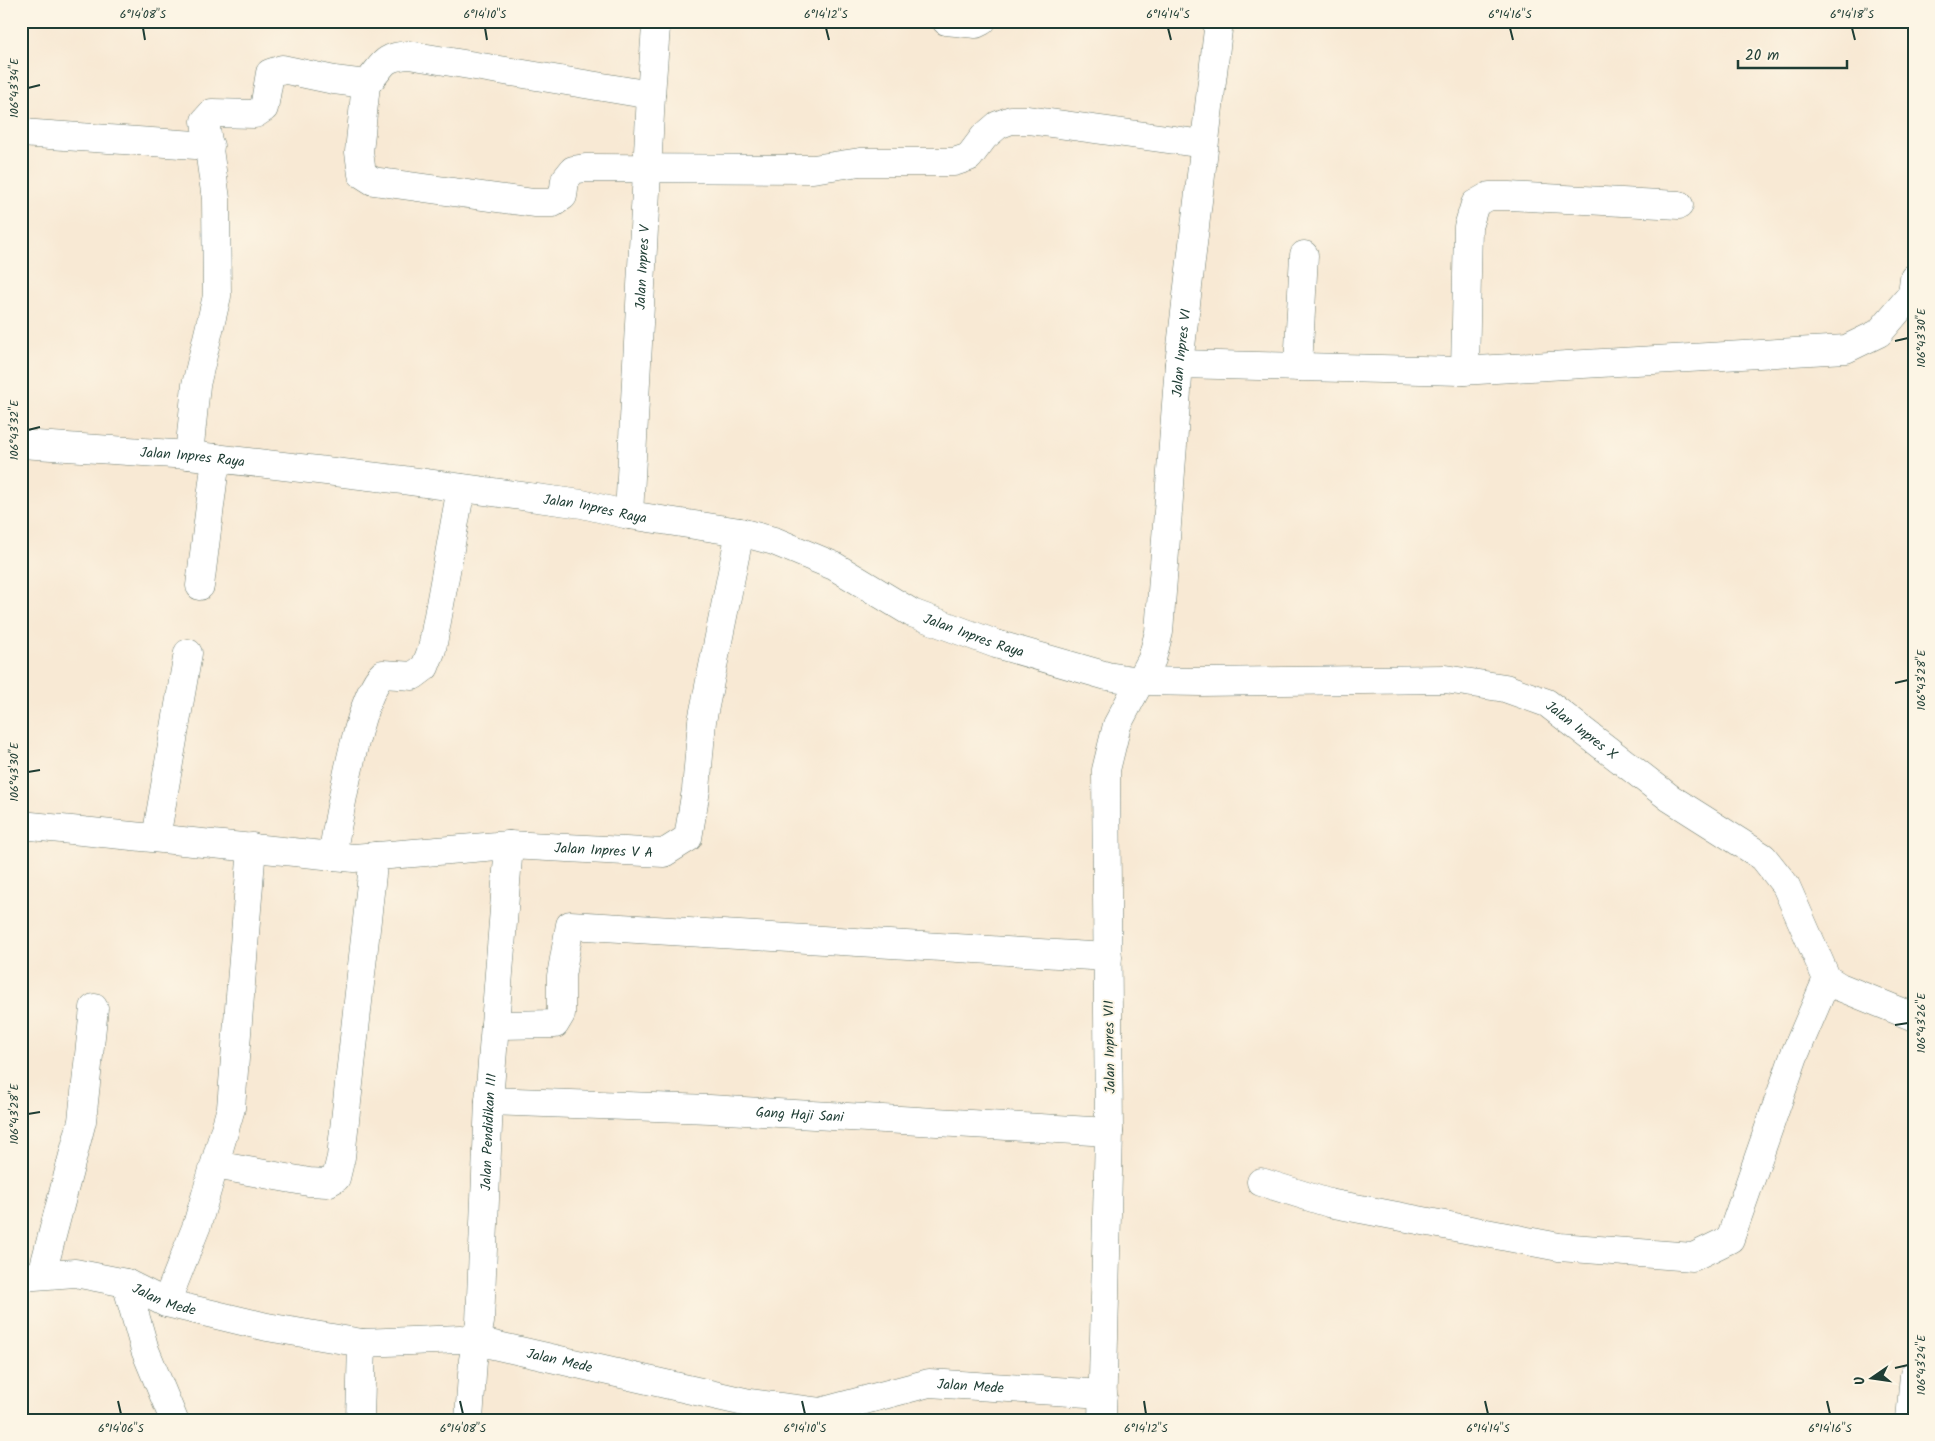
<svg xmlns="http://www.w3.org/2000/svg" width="1935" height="1441" font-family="Kalam,sans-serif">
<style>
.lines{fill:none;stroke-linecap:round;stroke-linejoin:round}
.minor-casing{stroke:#6b796c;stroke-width:29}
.minor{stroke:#fff;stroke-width:28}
.ticks{fill:none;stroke:#1f3d34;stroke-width:2}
.labels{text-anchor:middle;stroke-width:4;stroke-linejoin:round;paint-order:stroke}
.street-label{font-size:14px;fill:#1f3d34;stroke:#fcf5e5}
.neatline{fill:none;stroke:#1f3d34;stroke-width:2}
.ticks-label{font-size:12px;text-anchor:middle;fill:#1f3d34}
</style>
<rect width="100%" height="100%" fill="#fcf5e5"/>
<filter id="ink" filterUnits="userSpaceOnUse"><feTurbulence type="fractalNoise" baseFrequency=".02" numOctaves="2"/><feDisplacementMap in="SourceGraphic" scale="10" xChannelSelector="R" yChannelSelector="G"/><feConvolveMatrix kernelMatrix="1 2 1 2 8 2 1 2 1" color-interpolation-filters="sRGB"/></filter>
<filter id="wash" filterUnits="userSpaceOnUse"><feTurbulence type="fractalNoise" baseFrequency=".0096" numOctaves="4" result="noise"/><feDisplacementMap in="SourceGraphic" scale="20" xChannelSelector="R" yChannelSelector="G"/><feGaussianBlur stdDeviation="1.12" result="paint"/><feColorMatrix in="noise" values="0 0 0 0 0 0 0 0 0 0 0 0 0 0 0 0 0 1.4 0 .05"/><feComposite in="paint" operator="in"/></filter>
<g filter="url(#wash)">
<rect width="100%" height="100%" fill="#f8e9d4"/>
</g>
<g filter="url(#ink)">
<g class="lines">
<g class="minor-casing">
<g id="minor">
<polyline points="946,21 976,24 982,21"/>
<polyline points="366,84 359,152 362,174 373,181 534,203 553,203 563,196 565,180 573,170 585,168 813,169 860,162 954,162 969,157 984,137 998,125 1011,120 1028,120 1204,144"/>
<polyline points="21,133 210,146"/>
<polyline points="1179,364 1460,371 1846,349 1879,333 1912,294 1914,278"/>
<polyline points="1298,367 1304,255"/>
<polyline points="1465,371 1468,227 1475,204 1489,196 1509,196 1679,205"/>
<path id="s1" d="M 21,444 L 189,455 L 403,480 L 582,504 L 629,515 L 740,532 L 774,541 L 834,566 L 912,613 L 996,644 L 1107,676 L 1139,681 L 1200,682 L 1445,679 L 1505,688 L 1547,703 L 1670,798 L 1763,857 L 1786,886 L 1827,979 L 1840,987 L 1914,1017"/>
<path d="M 189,455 L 196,385 L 217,296 L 216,199 L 205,121 L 212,113 L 255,114 L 264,108 L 270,73 L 282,69 L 334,80 L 366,84 C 384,67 379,57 409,55 L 651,95"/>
<path id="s2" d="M 629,515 L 651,95 L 656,27 L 659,21"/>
<polyline points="200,586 216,458"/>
<path id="s3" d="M 21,825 L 354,858 L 509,845 L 664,853 L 688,838 L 696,790 L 702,721 L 740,532"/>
<polyline points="156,838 188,653"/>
<path d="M 332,856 C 339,818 358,696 383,674 L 413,676 L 425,667 L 432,649 L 461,488"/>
<polyline points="495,1025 555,1024 561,1014 561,976 570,925 1108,957"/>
<path id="s4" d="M 489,1101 L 710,1109 L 1109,1132"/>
<polyline points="215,1165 309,1182 327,1183 336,1178 341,1157 374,856"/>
<polyline points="1261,1182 1329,1203 1559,1247 1693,1257 1730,1239 1794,1056 1827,979"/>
<polyline points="42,1274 82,1121 94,1008"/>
<path id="s5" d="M 21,1277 L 75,1273 L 126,1283 L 166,1303 L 267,1327 L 362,1343 L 460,1339 L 476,1341 L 749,1403 L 820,1412 L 929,1383 L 1103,1394"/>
<polyline points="126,1283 145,1350 174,1420"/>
<polyline points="166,1303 197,1225 231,1108 252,847"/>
<polyline points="360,1420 362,1343"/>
<path id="s6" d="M 469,1420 L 473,1360 L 480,1322 L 489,1101 L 509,845"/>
<path id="s7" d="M 1102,1420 L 1109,1132 L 1106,770 L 1117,725 L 1152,659 L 1159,632 L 1179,364 L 1219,21"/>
<polyline points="1910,1420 1914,1375"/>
</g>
</g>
<use href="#minor" class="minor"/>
</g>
</g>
<path class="ticks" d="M 143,28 L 145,40M 485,28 L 487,40M 826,28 L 829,40M 1168,28 L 1171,40M 1510,28 L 1513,40M 1852,28 L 1855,40M 28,88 L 40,85M 1895,341 L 1908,338M 28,430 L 40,427M 1895,683 L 1908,680M 28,772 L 40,770M 1895,1025 L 1908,1023M 28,1114 L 40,1112M 1895,1368 L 1908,1365M 118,1401 L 121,1414M 460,1401 L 463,1414M 802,1401 L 805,1414M 1144,1401 L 1146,1414M 1485,1401 L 1488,1414M 1827,1401 L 1830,1414"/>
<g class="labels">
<g class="street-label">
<text dy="5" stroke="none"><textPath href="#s2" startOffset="248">Jalan Inpres V</textPath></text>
<text dy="5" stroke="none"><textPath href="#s7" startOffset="1079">Jalan Inpres VI</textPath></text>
<text dy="5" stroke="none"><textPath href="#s1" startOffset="172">Jalan Inpres Raya</textPath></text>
<text dy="5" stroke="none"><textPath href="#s1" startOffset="578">Jalan Inpres Raya</textPath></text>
<text dy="5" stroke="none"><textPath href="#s1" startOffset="982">Jalan Inpres Raya</textPath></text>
<text dy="5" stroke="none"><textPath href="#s1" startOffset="1609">Jalan Inpres X</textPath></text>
<text dy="5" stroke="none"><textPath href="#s3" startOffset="585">Jalan Inpres V A</textPath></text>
<text transform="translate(1109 1047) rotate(-91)" y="5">Jalan Inpres VII</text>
<text dy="5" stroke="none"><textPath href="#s4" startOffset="311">Gang Haji Sani</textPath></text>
<text dy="5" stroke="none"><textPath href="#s6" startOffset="289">Jalan Pendidikan III</textPath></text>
<text dy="5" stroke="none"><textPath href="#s5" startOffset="148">Jalan Mede</textPath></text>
<text dy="5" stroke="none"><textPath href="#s5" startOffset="551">Jalan Mede</textPath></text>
<text dy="5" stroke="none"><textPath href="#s5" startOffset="971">Jalan Mede</textPath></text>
</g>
</g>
<rect width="1935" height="1441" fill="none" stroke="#fcf5e5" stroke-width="55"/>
<g transform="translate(1872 1378) rotate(257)" stroke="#fcf5e5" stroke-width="4" paint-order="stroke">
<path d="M0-4L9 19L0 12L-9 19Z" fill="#1f3d34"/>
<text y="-8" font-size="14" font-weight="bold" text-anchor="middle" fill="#1f3d34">U</text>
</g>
<path d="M1738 60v8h109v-8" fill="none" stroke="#1f3d34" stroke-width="2.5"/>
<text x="1745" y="60" font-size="15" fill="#1f3d34" stroke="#fcf5e5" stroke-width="4" paint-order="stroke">20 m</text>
<rect x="28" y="28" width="1880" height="1386" class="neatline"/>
<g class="ticks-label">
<text x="143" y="18">6°14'08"S</text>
<text x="485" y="18">6°14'10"S</text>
<text x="826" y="18">6°14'12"S</text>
<text x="1168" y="18">6°14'14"S</text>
<text x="1510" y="18">6°14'16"S</text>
<text x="1852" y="18">6°14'18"S</text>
<text transform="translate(14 88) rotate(-90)" y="4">106°43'34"E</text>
<text transform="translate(1921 338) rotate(-90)" y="4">106°43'30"E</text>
<text transform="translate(14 430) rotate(-90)" y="4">106°43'32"E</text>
<text transform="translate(1921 680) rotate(-90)" y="4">106°43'28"E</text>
<text transform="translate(14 772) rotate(-90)" y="4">106°43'30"E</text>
<text transform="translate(1921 1023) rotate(-90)" y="4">106°43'26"E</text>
<text transform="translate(14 1114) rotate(-90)" y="4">106°43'28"E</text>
<text transform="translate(1921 1365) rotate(-90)" y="4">106°43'24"E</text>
<text x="121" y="1432">6°14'06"S</text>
<text x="463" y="1432">6°14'08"S</text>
<text x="805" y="1432">6°14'10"S</text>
<text x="1146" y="1432">6°14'12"S</text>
<text x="1488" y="1432">6°14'14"S</text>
<text x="1830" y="1432">6°14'16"S</text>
</g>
</svg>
